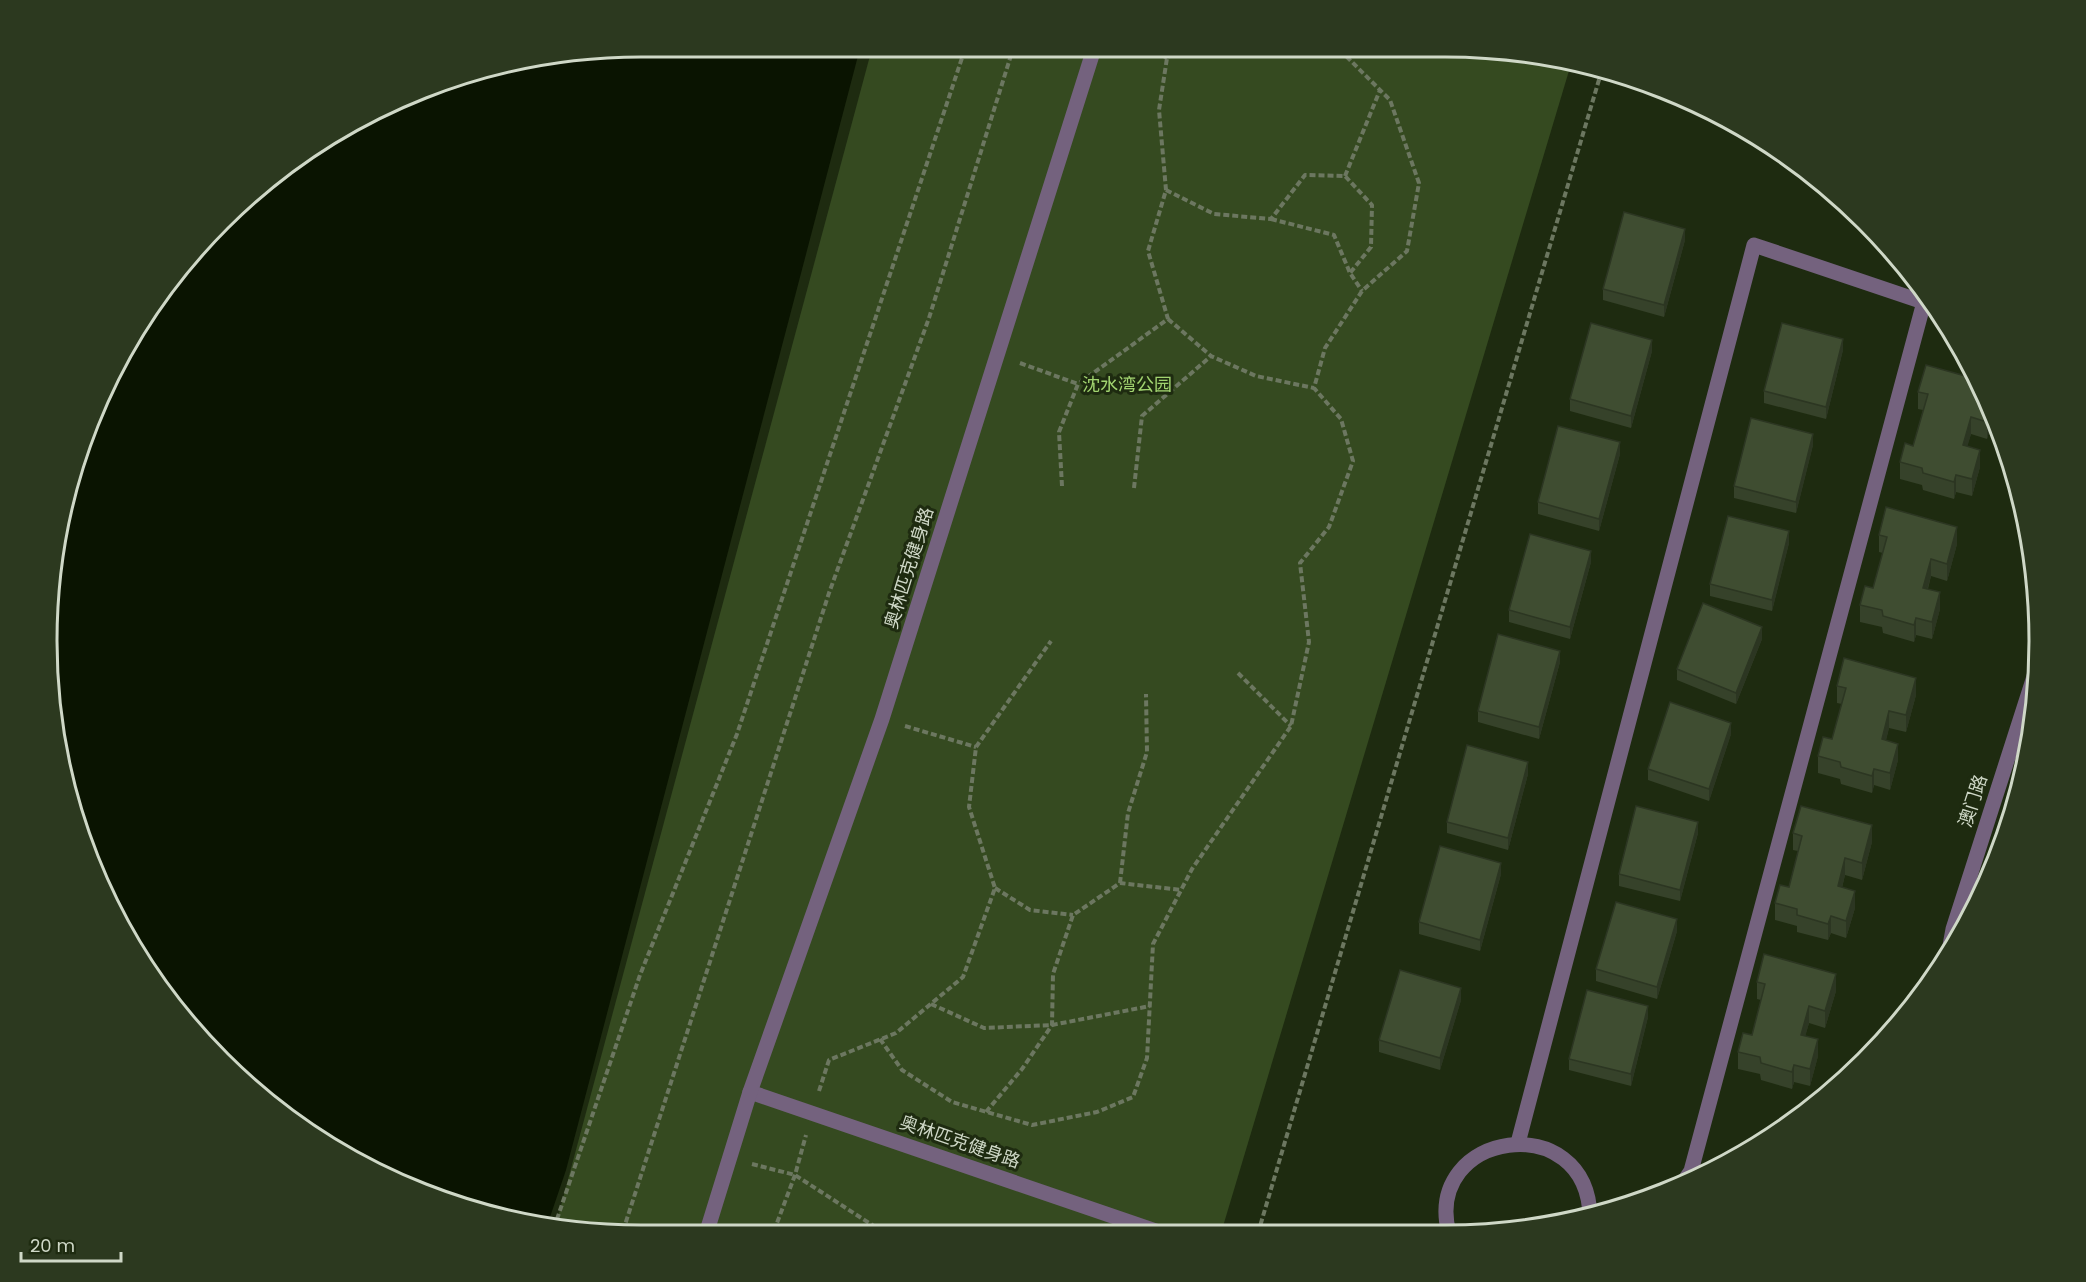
<svg xmlns="http://www.w3.org/2000/svg" width="2086" height="1282" font-family="Poppins,'Noto Sans SC',sans-serif">
<style>
.green{fill:#354a20}
.water{fill:#0a1401}
.lines{fill:none;stroke-linecap:round;stroke-linejoin:round}
.path{stroke:#6c7760;stroke-width:4;stroke-dasharray:6 3;stroke-linecap:butt}
.minor{stroke:#74627e;stroke-width:15}
.wall{fill:#36422a}
.shaded-wall{fill:#2c3622}
.building{fill:#3f4d31;stroke:#2c3622;stroke-width:1.5}
.labels{text-anchor:middle;stroke-width:6;stroke-linejoin:round;paint-order:stroke}
.park-label{font-size:18px;fill:#a2d470;stroke:#1e2b10}
.street-label{font-size:18px;fill:#cfd8c7;stroke:#1e2b10}
.rim{fill:none;stroke:#cfd8c7;stroke-width:3}
</style>
<rect width="100%" height="100%" fill="#1e2b10"/>
<polygon class="green" points="871,52 1522,52 1571,64 1221,1233 564,1230 555,1228"/>
<polygon class="water" points="563,52 859,52 566,1170 547,1226 414,1190 279,1113 220,1061 147,972 78,832 52,719 47,641 52,563 78,450 147,310 220,221 279,169 378,108 450,78"/>
<g class="lines">
<g class="path">
<polyline points="1156,52 1167,58"/>
<polyline points="1345,176 1380,90"/>
<polyline points="1166,190 1214,214 1271,219 1305,175 1345,176 1372,205 1371,247 1350,273"/>
<polyline points="1271,219 1334,235 1350,273 1362,291"/>
<polyline points="1168,319 1211,356 1256,376 1314,388"/>
<polyline points="1020,363 1078,384"/>
<polyline points="1062,486 1059,432 1078,384 1168,319 1148,251 1166,190 1159,110 1167,58 1176,52"/>
<polyline points="1134,488 1142,416 1211,356"/>
<polyline points="1238,673 1291,726"/>
<polyline points="905,726 976,747"/>
<polyline points="1120,883 1128,813 1147,752 1146,694"/>
<polyline points="995,888 1030,910 1073,915"/>
<polyline points="931,1004 984,1028 1052,1025 1150,1006"/>
<polyline points="880,1039 902,1070 952,1102 1032,1125 1097,1112 1133,1097 1147,1058 1153,944 1192,869 1291,726 1309,642 1300,563 1329,527 1353,461 1341,419 1314,388 1325,348 1362,291 1407,251 1419,183 1390,100 1345,55 1296,52"/>
<polyline points="819,1091 829,1060 896,1033 963,977 995,888 969,807 976,747 1051,641"/>
<polyline points="986,1112 1022,1069 1052,1025 1053,974 1073,915 1120,883 1181,890"/>
<polyline points="752,1164 795,1175 883,1232"/>
<polyline points="554,1228 640,975 737,734 964,52"/>
<polyline points="623,1231 829,593 929,318 1012,52"/>
<polyline points="774,1231 795,1175 806,1135"/>
<polyline points="1258,1233 1601,73"/>
</g>
<g class="minor">
<polyline points="1949,951 1953,929 2038,664"/>
<polyline points="750,1092 1156,1231"/>
<polyline points="1518,1143 1754,245 1932,305"/>
<polyline points="1685,1180 1691,1171 1924,302"/>
<polyline points="707,1231 750,1092 882,719 1093,52"/>
<path d="M 1449,1234 C 1422,1130 1588,1107 1590,1217"/>
</g>
</g>
<g class="wall">
<polygon points="1685,240 1664,317 1603,300 1603,289"/>
<polygon points="1843,350 1826,419 1764,403 1764,391"/>
<polygon points="1652,351 1631,428 1570,411 1570,399"/>
<polygon points="1976,379 1993,417 1987,439 1971,434 1967,446 1980,467 1972,496 1956,492 1954,499 1923,490 1922,485 1900,479 1900,462 1913,446 1923,410 1918,409 1918,392"/>
<polygon points="1813,445 1796,513 1734,498 1734,486"/>
<polygon points="1620,454 1599,531 1538,514 1538,502"/>
<polygon points="1879,535 1957,544 1947,581 1931,576 1928,589 1940,609 1932,639 1916,635 1914,642 1883,633 1882,627 1860,622 1860,605 1873,588 1883,553 1879,552"/>
<polygon points="1789,543 1772,611 1710,596 1710,584"/>
<polygon points="1591,562 1570,639 1509,622 1509,610"/>
<polygon points="1762,639 1736,704 1677,680 1677,669"/>
<polygon points="1560,662 1539,739 1478,722 1478,711"/>
<polygon points="1837,686 1916,695 1906,732 1889,728 1886,740 1898,760 1890,790 1874,785 1872,793 1841,784 1840,779 1818,773 1818,756 1832,739 1842,704 1837,703"/>
<polygon points="1731,734 1709,801 1648,780 1648,769"/>
<polygon points="1528,774 1508,850 1447,833 1447,822"/>
<polygon points="1698,833 1680,901 1619,886 1619,874"/>
<polygon points="1793,833 1872,842 1862,880 1845,875 1842,888 1855,908 1846,938 1831,933 1828,940 1797,932 1797,926 1775,920 1775,903 1789,887 1798,851 1793,850"/>
<polygon points="1501,874 1480,951 1419,934 1419,922"/>
<polygon points="1677,931 1657,999 1596,981 1596,969"/>
<polygon points="1757,982 1836,991 1825,1028 1809,1023 1805,1036 1818,1056 1810,1086 1794,1082 1792,1089 1761,1080 1760,1074 1738,1069 1738,1052 1752,1035 1761,1000 1757,999"/>
<polygon points="1461,1000 1440,1070 1379,1052 1379,1040"/>
<polygon points="1648,1017 1631,1086 1569,1070 1569,1059"/>
</g>
<g class="shaded-wall">
<polygon points="1685,229 1685,240 1664,317 1664,305"/>
<polygon points="1843,339 1843,350 1826,419 1826,407"/>
<polygon points="1652,340 1652,351 1631,428 1631,416"/>
<polygon points="1990,411 1993,417 1987,439 1987,422"/>
<polygon points="1971,417 1971,434 1963,462 1963,445"/>
<polygon points="1813,434 1813,445 1796,513 1796,502"/>
<polygon points="1620,442 1620,454 1599,531 1599,519"/>
<polygon points="1980,450 1980,467 1972,496 1972,479"/>
<polygon points="1956,475 1956,492 1954,499 1954,482"/>
<polygon points="1957,527 1957,544 1947,581 1947,564"/>
<polygon points="1789,531 1789,543 1772,611 1772,600"/>
<polygon points="1591,551 1591,562 1570,639 1570,627"/>
<polygon points="1931,559 1931,576 1923,604 1923,588"/>
<polygon points="1940,592 1940,609 1932,639 1932,622"/>
<polygon points="1916,618 1916,635 1914,642 1914,625"/>
<polygon points="1762,627 1762,639 1736,704 1736,693"/>
<polygon points="1560,651 1560,662 1539,739 1539,727"/>
<polygon points="1916,678 1916,695 1906,732 1906,715"/>
<polygon points="1889,711 1889,728 1882,756 1882,739"/>
<polygon points="1731,723 1731,734 1709,801 1709,789"/>
<polygon points="1898,744 1898,760 1890,790 1890,773"/>
<polygon points="1528,762 1528,774 1508,850 1508,838"/>
<polygon points="1874,769 1874,785 1872,793 1872,776"/>
<polygon points="1698,822 1698,833 1680,901 1680,890"/>
<polygon points="1872,825 1872,842 1862,880 1862,863"/>
<polygon points="1845,858 1845,875 1838,903 1838,886"/>
<polygon points="1501,863 1501,874 1480,951 1480,940"/>
<polygon points="1855,891 1855,908 1846,938 1846,921"/>
<polygon points="1831,916 1831,933 1828,940 1828,924"/>
<polygon points="1677,919 1677,931 1657,999 1657,987"/>
<polygon points="1836,974 1836,991 1825,1028 1825,1011"/>
<polygon points="1461,988 1461,1000 1440,1070 1440,1058"/>
<polygon points="1648,1006 1648,1017 1631,1086 1631,1074"/>
<polygon points="1809,1006 1809,1023 1801,1052 1801,1035"/>
<polygon points="1818,1039 1818,1056 1810,1086 1810,1069"/>
<polygon points="1794,1065 1794,1082 1792,1089 1792,1072"/>
</g>
<g class="building">
<polygon points="1624,212 1685,229 1664,305 1603,289"/>
<polygon points="1591,323 1652,340 1631,416 1570,399"/>
<polygon points="1782,323 1843,339 1826,407 1764,391"/>
<polygon points="1926,365 1976,379 1990,411 1987,422 1971,417 1963,445 1980,450 1972,479 1956,475 1954,482 1923,473 1922,468 1900,462 1905,443 1913,446 1928,394 1918,392"/>
<polygon points="1751,418 1813,434 1796,502 1734,486"/>
<polygon points="1558,426 1620,442 1599,519 1538,502"/>
<polygon points="1886,507 1957,527 1947,564 1931,559 1923,588 1940,592 1932,622 1916,618 1914,625 1883,616 1882,610 1860,605 1865,586 1873,588 1887,537 1879,535"/>
<polygon points="1728,516 1789,531 1772,600 1710,584"/>
<polygon points="1530,534 1591,551 1570,627 1509,610"/>
<polygon points="1703,603 1762,627 1736,693 1677,669"/>
<polygon points="1498,634 1560,651 1539,727 1478,711"/>
<polygon points="1844,658 1916,678 1906,715 1889,711 1882,739 1898,744 1890,773 1874,769 1872,776 1841,767 1840,762 1818,756 1823,737 1832,739 1846,688 1837,686"/>
<polygon points="1670,702 1731,723 1709,789 1648,769"/>
<polygon points="1467,745 1528,762 1508,838 1447,822"/>
<polygon points="1636,806 1698,822 1680,890 1619,874"/>
<polygon points="1801,806 1872,825 1862,863 1845,858 1838,886 1855,891 1846,921 1831,916 1828,924 1797,915 1797,909 1775,903 1780,885 1789,887 1802,836 1793,833"/>
<polygon points="1440,846 1501,863 1480,940 1419,922"/>
<polygon points="1616,902 1677,919 1657,987 1596,969"/>
<polygon points="1764,954 1836,974 1825,1011 1809,1006 1801,1035 1818,1039 1810,1069 1794,1065 1792,1072 1761,1063 1760,1057 1738,1052 1743,1033 1752,1035 1765,984 1757,982"/>
<polygon points="1400,970 1461,988 1440,1058 1379,1040"/>
<polygon points="1587,990 1648,1006 1631,1074 1569,1059"/>
</g>
<g class="labels">
<g class="park-label">
<text x="1127" y="391">沈水湾公园</text>
</g>
<g class="street-label">
<text transform="translate(909 568) rotate(-73)" y="6">奥林匹克健身路</text>
<text transform="translate(1973 801) rotate(-72)" y="6">澳门路</text>
<text transform="translate(960 1142) rotate(19)" y="6">奥林匹克健身路</text>
</g>
</g>
<path d="M0 0H2086V1282H0ZM641 57H1445A584 584 0 0 1 2029 641V641A584 584 0 0 1 1445 1225H641A584 584 0 0 1 57 641V641A584 584 0 0 1 641 57Z" fill="#2c391f" fill-rule="evenodd"/>
<path class="rim" d="M641 57H1445A584 584 0 0 1 2029 641V641A584 584 0 0 1 1445 1225H641A584 584 0 0 1 57 641V641A584 584 0 0 1 641 57Z"/>
<path d="M21 1252v9h100v-9" fill="none" stroke="#cfd8c7" stroke-width="3"/>
<text x="30" y="1252" font-size="18" fill="#cfd8c7" stroke="#1e2b10" stroke-width="4.5" paint-order="stroke">20 m</text>
</svg>
